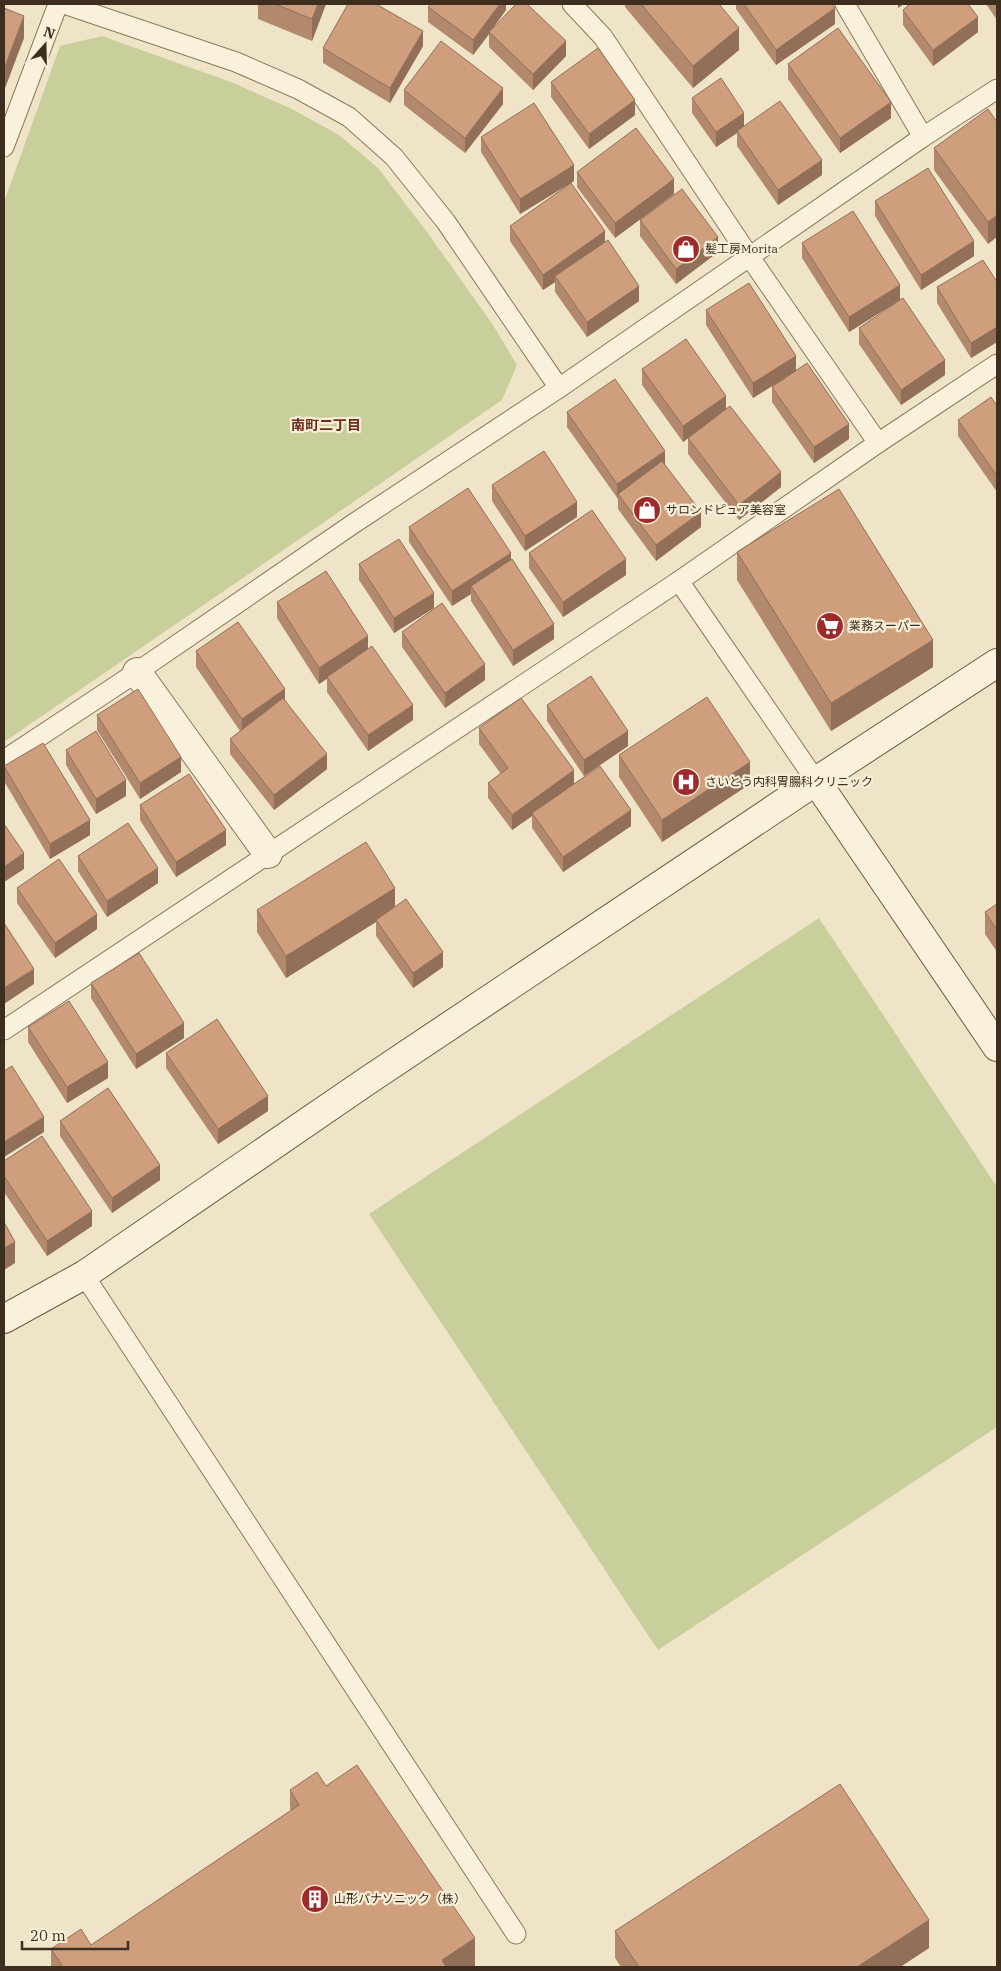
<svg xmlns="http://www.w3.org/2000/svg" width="1001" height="1971" font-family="'IBM Plex Serif','Noto Sans JP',serif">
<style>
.green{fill:#c9cf9b}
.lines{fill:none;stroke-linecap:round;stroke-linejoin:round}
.lane-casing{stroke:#8d765c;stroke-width:21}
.street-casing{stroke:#8d765c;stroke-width:30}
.secondary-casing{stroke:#6f573f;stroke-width:30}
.lane{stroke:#faf1dc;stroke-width:19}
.street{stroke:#faf1dc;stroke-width:28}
.secondary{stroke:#faf1dc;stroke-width:28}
.wall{fill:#b2896c}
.shaded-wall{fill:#916f58}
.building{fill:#cf9f7d;stroke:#916f58}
.labels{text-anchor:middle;stroke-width:4.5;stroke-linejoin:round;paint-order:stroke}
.poi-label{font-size:12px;fill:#3d2e20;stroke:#f7eed8;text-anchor:start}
.neighbourhood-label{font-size:14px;font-weight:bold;fill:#6b2e1e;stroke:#f7eed8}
</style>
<rect width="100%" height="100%" fill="#f0e4c8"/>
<g class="green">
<polygon points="102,36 231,82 292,109 339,135 378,168 427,232 493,325 517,365 502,400 4,742 4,202 60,46"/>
<polygon points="819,918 997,1187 997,1427 658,1650 369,1214"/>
</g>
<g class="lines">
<g class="lane-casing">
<g id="lane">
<polyline points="64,4 236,62 298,89 349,117 394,157 446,222 559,388"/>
<polyline points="572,4 603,37 749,256 878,443"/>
<polyline points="845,4 923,137"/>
<polyline points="4,147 58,4"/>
<polyline points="679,581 816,781"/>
<polyline points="4,760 137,672 353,524 559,388 923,137 997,89"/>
<polyline points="4,1030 679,581 878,443 997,364"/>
<polyline points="84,1275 516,1934"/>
</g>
</g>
<g class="street-casing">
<polyline id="street" points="137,672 268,854"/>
</g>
<g class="secondary-casing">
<g id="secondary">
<polyline points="816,781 997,1047"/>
<polyline points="4,1319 84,1275 367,1081 816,781 997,663"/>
</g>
</g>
<use href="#lane" class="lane"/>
<use href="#street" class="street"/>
<use href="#secondary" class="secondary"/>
</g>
<g class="wall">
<polygon points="258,4 326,4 312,41 258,19"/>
<polygon points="506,4 506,10 495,25 566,56 533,90 489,47 489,34 473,55 428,22 428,7"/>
<polygon points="625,4 719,4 739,50 693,88 625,7"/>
<polygon points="736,4 832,4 835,24 776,65 736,9"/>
<polygon points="986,4 997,4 997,20"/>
<polygon points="903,10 978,32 933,66 903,25"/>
<polygon points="423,46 390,103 323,63 323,48"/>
<polygon points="788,64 891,118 840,153 788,79"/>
<polygon points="551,82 635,115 589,149 551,97"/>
<polygon points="404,90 503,104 465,153 404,105"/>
<polygon points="692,98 744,126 822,175 778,205 737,146 737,133 716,147 692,113"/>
<polygon points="997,122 988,244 934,170 934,148"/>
<polygon points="481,137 574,181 520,214 481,152"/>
<polygon points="577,172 674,194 615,238 577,187"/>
<polygon points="875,201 974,256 921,290 875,216"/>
<polygon points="640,220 718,252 676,284 640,236"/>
<polygon points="510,226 605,242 639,301 587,337 555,292 555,282 543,290 510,241"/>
<polygon points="802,243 900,300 849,332 802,258"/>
<polygon points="997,282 997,342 971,358 937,303 937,287"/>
<polygon points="706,310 796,370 849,439 814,463 772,402 772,387 777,383 753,398 706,325"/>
<polygon points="859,328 945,375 901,405 859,344"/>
<polygon points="642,369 726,409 781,487 739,520 688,454 688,438 692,435 683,442 642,385"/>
<polygon points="997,406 997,492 958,436 958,420"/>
<polygon points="567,412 665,464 701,527 656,561 618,509 618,499 567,427"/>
<polygon points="492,485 577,517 525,551 492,501"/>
<polygon points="409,527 511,560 554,639 513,666 471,601 471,594 452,606 409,542"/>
<polygon points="737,552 933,667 831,731 737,580"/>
<polygon points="529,553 626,575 563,617 529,568"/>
<polygon points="359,564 434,608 394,633 359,580"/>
<polygon points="277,602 368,649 413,720 368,751 327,692 327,678 319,684 277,618"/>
<polygon points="402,632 485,680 445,708 402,647"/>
<polygon points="196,651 285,700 327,769 274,810 230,754 230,739 240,731 196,667"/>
<polygon points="547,705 628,746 584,776 547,721"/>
<polygon points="97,715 181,772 140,799 97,730"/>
<polygon points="479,728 574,784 631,826 563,872 532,828 532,816 512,830 488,798 488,783 501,774 479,744"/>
<polygon points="66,750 126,796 96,814 66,765"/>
<polygon points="619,755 750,784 662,842 619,777"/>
<polygon points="4,766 90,835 50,859 4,781"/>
<polygon points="140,805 226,845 176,877 140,820"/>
<polygon points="78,856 158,883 107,917 78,871"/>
<polygon points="17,888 97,929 55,958 17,903"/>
<polygon points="997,904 997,952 985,934 985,912"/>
<polygon points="395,907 443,967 413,988 376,936 376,922 286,978 257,932 257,910"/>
<polygon points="91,983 184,1038 136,1069 91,998"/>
<polygon points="28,1027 108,1078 67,1103 28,1042"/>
<polygon points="166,1053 268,1111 218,1144 166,1068"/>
<polygon points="60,1121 160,1180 112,1213 60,1136"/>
<polygon points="4,1161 92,1226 47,1256 4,1192"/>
<polygon points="326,1786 475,1966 473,1967 51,1967 51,1949 91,1945 290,1811 290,1790"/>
<polygon points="615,1931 929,1948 900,1967 621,1967 615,1958"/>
</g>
<g class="shaded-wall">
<polygon points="318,4 326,4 312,41 312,19"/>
<polygon points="500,4 506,4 506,10 490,32 489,32 489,34 473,55 473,40"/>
<polygon points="898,4 904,4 898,8"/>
<polygon points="835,8 835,24 776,65 776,50"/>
<polygon points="24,16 24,38 4,91 4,69"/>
<polygon points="978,17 978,32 933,66 933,50"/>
<polygon points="739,28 739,50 693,88 693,66"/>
<polygon points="423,31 423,46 390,103 390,88"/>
<polygon points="566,41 566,56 533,90 533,74"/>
<polygon points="503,88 503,104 465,153 465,138"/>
<polygon points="635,100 635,115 589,149 589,134"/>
<polygon points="891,102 891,118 840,153 840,138"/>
<polygon points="744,113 744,128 737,131 737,133 716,147 716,132"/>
<polygon points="822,160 822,175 778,205 778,190"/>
<polygon points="574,165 574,181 520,214 520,199"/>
<polygon points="674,179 674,194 615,238 615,223"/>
<polygon points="997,215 997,237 988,244 988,222"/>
<polygon points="605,231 605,247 555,276 555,282 543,290 543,275"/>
<polygon points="718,237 718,252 676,284 676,269"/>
<polygon points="974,241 974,256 921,290 921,275"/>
<polygon points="900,285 900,300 849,332 849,317"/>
<polygon points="639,286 639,301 587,337 587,322"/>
<polygon points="997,327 997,342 971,358 971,343"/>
<polygon points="796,356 796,371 753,398 753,383"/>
<polygon points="945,360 945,375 901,405 901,390"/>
<polygon points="726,396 726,411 683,442 683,426"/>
<polygon points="849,424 849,439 814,463 814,447"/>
<polygon points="665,451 665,467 618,494 617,500 617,484"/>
<polygon points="781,472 781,487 739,520 739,505"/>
<polygon points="577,502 577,517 525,551 525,536"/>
<polygon points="701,512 701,527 656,561 656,545"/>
<polygon points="511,553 511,568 471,586 471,594 452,606 452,591"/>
<polygon points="626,559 626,575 563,617 563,602"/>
<polygon points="434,593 434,608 394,633 394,618"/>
<polygon points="554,624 554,639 513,666 513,650"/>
<polygon points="368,636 368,652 319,684 319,668"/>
<polygon points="933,640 933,667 831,731 831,703"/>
<polygon points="485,664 485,680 445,708 445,693"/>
<polygon points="285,689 285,705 242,734 242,719"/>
<polygon points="413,705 413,720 368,751 368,735"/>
<polygon points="628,731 628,746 584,776 584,760"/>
<polygon points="327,754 327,769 274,810 274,795"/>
<polygon points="181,757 181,772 140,799 140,783"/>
<polygon points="750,762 750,784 662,842 662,820"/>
<polygon points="574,770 574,785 532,813 532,816 512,830 512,815"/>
<polygon points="126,780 126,796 96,814 96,799"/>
<polygon points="631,810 631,826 563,872 563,857"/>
<polygon points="90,820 90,835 50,859 50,844"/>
<polygon points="226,830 226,845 176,877 176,862"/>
<polygon points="24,853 24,869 4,882 4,867"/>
<polygon points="158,868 158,883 107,917 107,901"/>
<polygon points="395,888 395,910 376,920 376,922 286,978 286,956"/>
<polygon points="97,914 97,929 55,958 55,943"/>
<polygon points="443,952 443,967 413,988 413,973"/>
<polygon points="34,969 34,984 4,1004 4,988"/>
<polygon points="184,1023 184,1038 136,1069 136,1054"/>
<polygon points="108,1062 108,1078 67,1103 67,1087"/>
<polygon points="268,1096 268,1111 218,1144 218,1129"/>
<polygon points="44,1117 44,1132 4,1157 4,1142"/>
<polygon points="160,1165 160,1180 112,1213 112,1198"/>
<polygon points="92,1211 92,1226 47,1256 47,1241"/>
<polygon points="15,1242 15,1263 4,1270 4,1248"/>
<polygon points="929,1920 929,1948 900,1967 857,1967"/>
<polygon points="475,1938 475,1966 473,1967 442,1967 442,1960"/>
</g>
<g class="building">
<polygon points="275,4 318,4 312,19"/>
<polygon points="348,4 376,4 423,31 390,88 323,48"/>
<polygon points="431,4 500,4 473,40 428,7"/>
<polygon points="516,4 527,4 566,41 533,74 489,32"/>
<polygon points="641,4 719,4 739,28 693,66"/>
<polygon points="744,4 832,4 835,8 776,50"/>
<polygon points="910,4 968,4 978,17 933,50 903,10"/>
<polygon points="4,8 24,16 4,69"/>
<polygon points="838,28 891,102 840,138 788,64"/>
<polygon points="441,41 503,88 465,138 404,90"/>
<polygon points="598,48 635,100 589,134 551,82"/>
<polygon points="721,78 744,113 716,132 692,98"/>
<polygon points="780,101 822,160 778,190 737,131"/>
<polygon points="534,103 574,165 520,199 481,137"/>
<polygon points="988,109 997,122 997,215 988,222 934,148"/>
<polygon points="636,128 674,179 615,223 577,172"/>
<polygon points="928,168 974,241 921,275 875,201"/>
<polygon points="571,183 605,231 543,275 510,226"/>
<polygon points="682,189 718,237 676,269 640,220"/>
<polygon points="853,211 900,285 849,317 802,243"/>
<polygon points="608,240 639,286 587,322 555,276"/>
<polygon points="983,260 997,282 997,327 971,343 937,287"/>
<polygon points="749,283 796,356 753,383 706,310"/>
<polygon points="903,298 945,360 901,390 859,328"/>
<polygon points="686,339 726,396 683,426 642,369"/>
<polygon points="807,363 849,424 814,447 772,387"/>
<polygon points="615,379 665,451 617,484 567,412"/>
<polygon points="991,397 997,406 997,476 958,420"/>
<polygon points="730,406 781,472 739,505 688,438"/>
<polygon points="544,451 577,502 525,536 492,485"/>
<polygon points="662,461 701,512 656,545 618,494"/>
<polygon points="468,488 511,553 452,591 409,527"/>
<polygon points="839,489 933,640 831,703 737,552"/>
<polygon points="592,510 626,559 563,602 529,553"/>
<polygon points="399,539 434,593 394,618 359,564"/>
<polygon points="512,559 554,624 513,650 471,586"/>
<polygon points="326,571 368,636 319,668 277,602"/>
<polygon points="442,603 485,664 445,693 402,632"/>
<polygon points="238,622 285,689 242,719 196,651"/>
<polygon points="372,646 413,705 368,735 327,677"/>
<polygon points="591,676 628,731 584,760 547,705"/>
<polygon points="138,689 181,757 140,783 97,715"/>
<polygon points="707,697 750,762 662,820 619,755"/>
<polygon points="283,698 327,754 274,795 230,739"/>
<polygon points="521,698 574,770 512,815 488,783 508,768 479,728"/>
<polygon points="96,731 126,780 96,799 66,750"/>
<polygon points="43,743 90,820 50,844 4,766"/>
<polygon points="600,766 631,810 563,857 532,813"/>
<polygon points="189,774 226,830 176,862 140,805"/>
<polygon points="128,823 158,868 107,901 78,856"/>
<polygon points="4,824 24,853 4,867"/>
<polygon points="366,842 395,888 286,956 257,910"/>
<polygon points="59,859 97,914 55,943 17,888"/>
<polygon points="406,899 443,952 413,973 376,920"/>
<polygon points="997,904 997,930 985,912"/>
<polygon points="4,923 34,969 4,988"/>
<polygon points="139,953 184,1023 136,1054 91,983"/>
<polygon points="69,1001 108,1062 67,1087 28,1027"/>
<polygon points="217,1019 268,1096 218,1129 166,1053"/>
<polygon points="12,1066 44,1117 4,1142 4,1071"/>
<polygon points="108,1088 160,1165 112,1198 60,1121"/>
<polygon points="42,1136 92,1211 47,1241 4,1176 4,1161"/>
<polygon points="4,1222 15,1242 4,1248"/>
<polygon points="357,1765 475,1938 442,1960 446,1967 58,1967 62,1965 51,1949 81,1929 91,1945 299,1805 290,1790 317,1772 326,1786"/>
<polygon points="840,1784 929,1920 857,1967 639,1967 615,1931"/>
</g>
<defs>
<g id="shop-disc" transform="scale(1.4375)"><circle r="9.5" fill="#9e2a2b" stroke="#f7eed8"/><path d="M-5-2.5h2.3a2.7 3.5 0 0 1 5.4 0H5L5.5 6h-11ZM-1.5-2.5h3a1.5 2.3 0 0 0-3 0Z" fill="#fff"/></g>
<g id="supermarket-disc" transform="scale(1.4375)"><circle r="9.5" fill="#9e2a2b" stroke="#f7eed8"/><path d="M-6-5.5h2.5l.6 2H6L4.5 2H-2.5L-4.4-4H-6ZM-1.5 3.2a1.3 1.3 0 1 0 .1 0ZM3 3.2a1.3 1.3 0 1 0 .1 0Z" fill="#fff"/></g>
<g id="hospital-disc" transform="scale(1.4375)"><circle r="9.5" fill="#9e2a2b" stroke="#f7eed8"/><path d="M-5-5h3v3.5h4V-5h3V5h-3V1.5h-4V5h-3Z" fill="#fff"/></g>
<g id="building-disc" transform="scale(1.4375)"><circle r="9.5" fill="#9e2a2b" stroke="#f7eed8"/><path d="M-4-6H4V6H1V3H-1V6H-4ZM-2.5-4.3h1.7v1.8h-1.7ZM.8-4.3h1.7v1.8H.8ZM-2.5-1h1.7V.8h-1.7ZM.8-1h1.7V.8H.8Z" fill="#fff"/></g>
</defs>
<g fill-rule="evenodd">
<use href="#shop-disc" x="686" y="249"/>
<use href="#shop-disc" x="647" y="510"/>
<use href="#supermarket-disc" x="830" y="626"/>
<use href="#hospital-disc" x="686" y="782"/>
<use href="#building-disc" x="315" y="1899"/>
</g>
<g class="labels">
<g class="poi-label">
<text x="705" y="253">髪工房Morita</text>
<text x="666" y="514">サロンドピュア美容室</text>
<text x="849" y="630">業務スーパー</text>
<text x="705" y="786">さいとう内科胃腸科クリニック</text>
<text x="334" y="1903">山形パナソニック（株）</text>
</g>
<g class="neighbourhood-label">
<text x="326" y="430">南町二丁目</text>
</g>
</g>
<rect width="1001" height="1971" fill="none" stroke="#3d2e20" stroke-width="10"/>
<g transform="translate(45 45) rotate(20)" stroke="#f7eed8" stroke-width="4" paint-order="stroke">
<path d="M0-4L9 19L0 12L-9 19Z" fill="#3d2e20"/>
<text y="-8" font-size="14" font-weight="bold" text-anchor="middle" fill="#3d2e20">N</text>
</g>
<path d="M22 1941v8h106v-8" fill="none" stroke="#3d2e20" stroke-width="2.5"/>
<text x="30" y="1941" font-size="15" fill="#3d2e20" stroke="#f7eed8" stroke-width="4" paint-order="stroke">20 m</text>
</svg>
